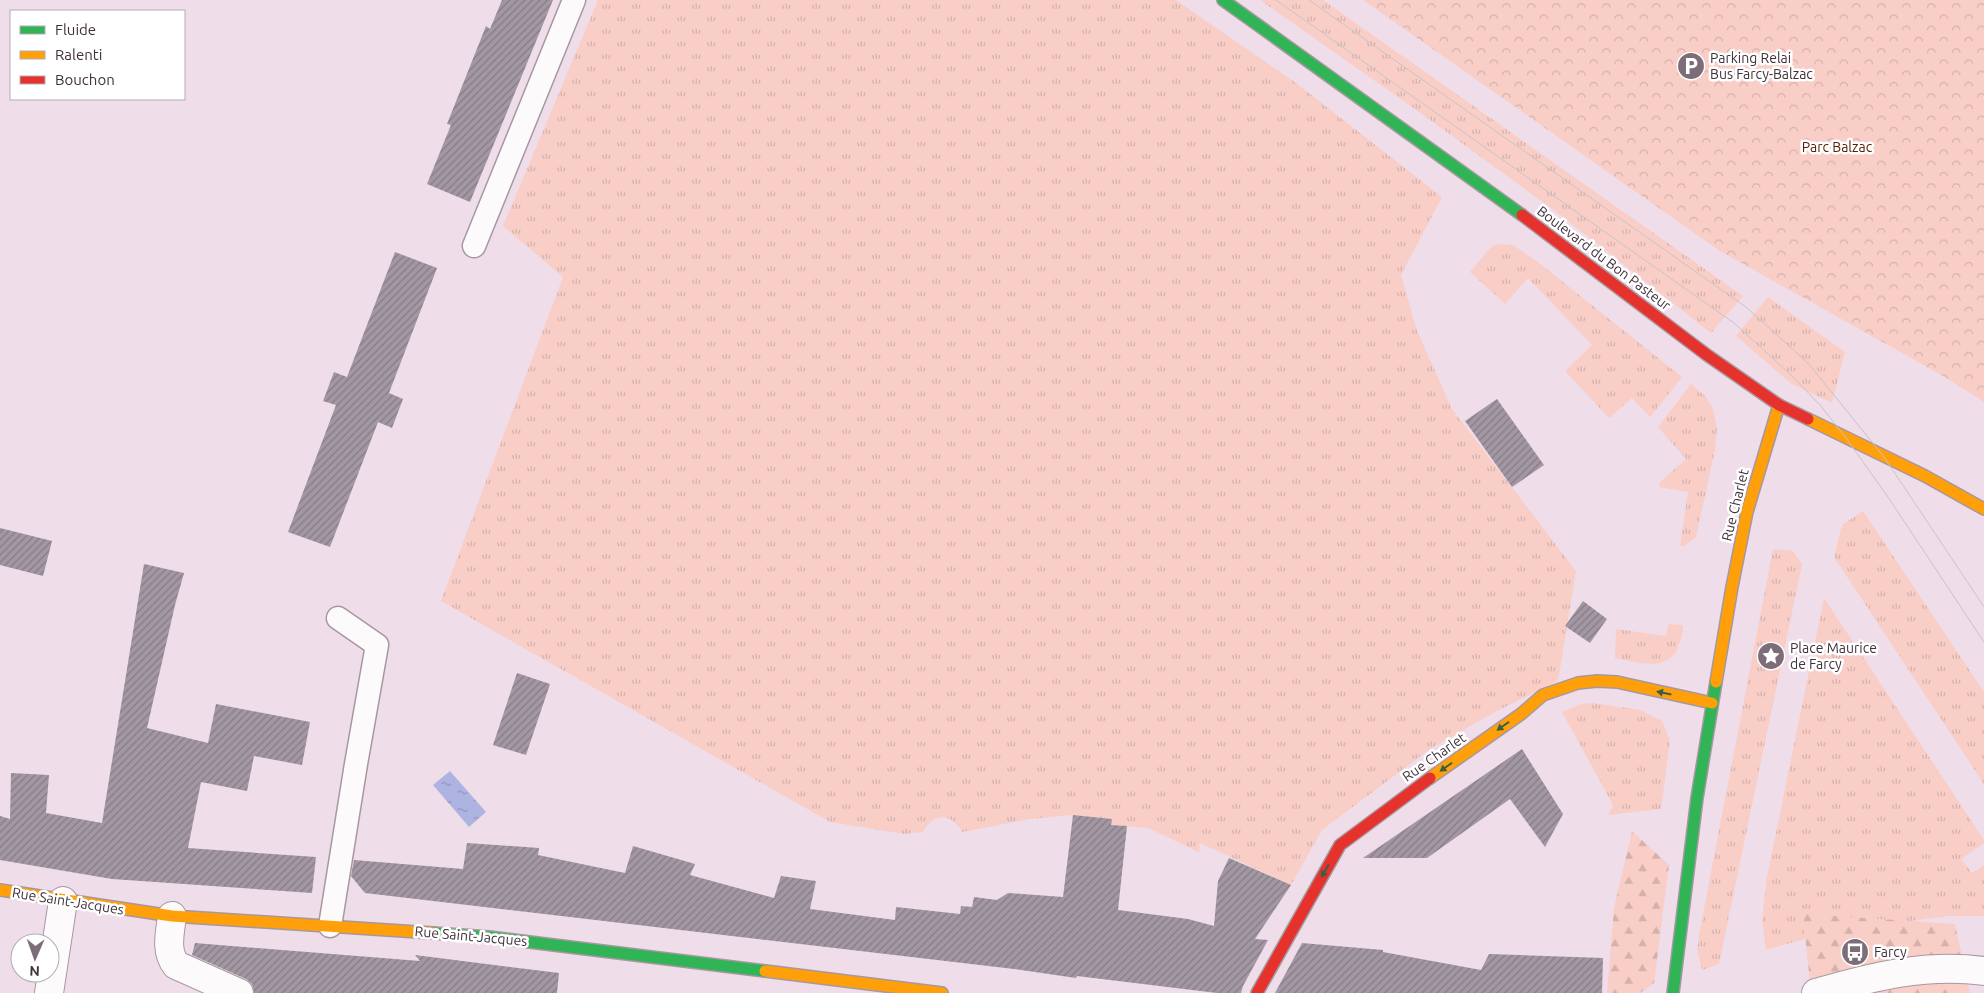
<svg xmlns="http://www.w3.org/2000/svg" width="1984" height="993" font-family="Ubuntu,sans-serif">
<style>
.grass{fill:url(#grass-tufts)}
.forest{fill:url(#forest-firs)}
.park{fill:url(#park-crowns)}
.water{fill:url(#water-ripples)}
.building{fill:url(#building-hatch)}
.lines{fill:none;stroke-linecap:round;stroke-linejoin:round}
.lane-casing{stroke:#a698a1;stroke-width:25}
.street-casing{stroke:#a698a1;stroke-width:30}
.fast-casing{stroke:#a698a1;stroke-width:14}
.slow-casing{stroke:#a698a1;stroke-width:14}
.jam-casing{stroke:#a698a1;stroke-width:14}
.lane{stroke:#fdfafc;stroke-width:22}
.street{stroke:#fdfafc;stroke-width:28}
.fast{stroke:#30b455;stroke-width:11}
.slow{stroke:#ff9f0a;stroke-width:11}
.jam{stroke:#e5322d;stroke-width:11}
.tram{stroke:#c8c3c6;stroke-width:1}
.oneway{fill:#3a5f44}
.labels{text-anchor:middle;stroke-width:5;stroke-linejoin:round;paint-order:stroke}
.poi-label{font-size:14px;fill:#3f313b;stroke:#fff;text-anchor:start}
.park-label{font-size:14px;fill:#581c00;stroke:#fff}
.street-label{font-size:14px;fill:#3f313b;stroke:#fff}
</style>
<defs>
<pattern id="grass-tufts" width="24" height="20" patternUnits="userSpaceOnUse" patternTransform="scale(1.25)"><rect width="24" height="20" fill="#f8cec7"/><path d="M3 7l-1-3M5 7V3M7 7l1-3M15 17l-1-3M17 17v-4M19 17l1-3" fill="none" stroke="#d6b1ac"/></pattern>
<pattern id="forest-firs" width="22" height="20" patternUnits="userSpaceOnUse" patternTransform="scale(1.25)"><rect width="22" height="20" fill="#f8cec7"/><path d="M5 1l3.5 6h-7zM16 11l3.5 6h-7z" fill="#d6b1ac"/></pattern>
<pattern id="park-crowns" width="20" height="18" patternUnits="userSpaceOnUse" patternTransform="scale(1.25)"><rect width="20" height="18" fill="#f8cec7"/><path d="M2 6a3 3 0 1 1 6 0M12 15a3 3 0 1 1 6 0" fill="none" stroke="#d6b1ac"/></pattern>
<pattern id="water-ripples" width="26" height="14" patternUnits="userSpaceOnUse" patternTransform="scale(1.25)"><rect width="26" height="14" fill="#aeb4e2"/><path d="M2 4q2-2 4 0t4 0M15 11q2-2 4 0t4 0" fill="none" stroke="#8f93b8"/></pattern>
<pattern id="building-hatch" width="6" height="6" patternUnits="userSpaceOnUse" patternTransform="scale(1.25)"><rect width="6" height="6" fill="#a297a2"/><path d="M-1 1l2-2M0 6l6-6M5 7l2-2" fill="none" stroke="#857c85"/></pattern>
</defs>
<rect width="100%" height="100%" fill="#f0ddea"/>
<g class="grass">
<path d="M 598,0 L 1176,0 L 1296,83 L 1442,197 L 1401,275 L 1417,331 L 1452,409 L 1576,571 L 1558,681 L 1497,711 L 1430,749 L 1322,830 L 1291,885 L 1200,843 L 1199,852 L 1148,828 L 1111,825 L 1111,819 L 1073,815 L 1030,819 L 962,832 C 952,813 933,812 923,832 L 904,834 L 830,822 L 441,601 L 563,277 L 503,226 Z"/>
<polygon points="1260,0 1323,0 1743,296 1711,333 1559,214 1422,114"/>
<polygon points="1498,244 1513,245 1539,263 1682,377 1651,416 1650,417 1632,398 1609,418 1565,371 1592,345 1528,278 1505,304 1470,272 1490,248"/>
<polygon points="1768,297 1845,352 1832,403 1792,384 1736,336"/>
<polygon points="1691,384 1705,396 1712,406 1717,428 1715,450 1698,528 1696,537 1684,546 1680,546 1688,492 1659,487 1660,482 1686,459 1658,427"/>
<polygon points="1863,511 1984,692 1984,784 1834,557 1842,525"/>
<polygon points="1773,549 1793,551 1802,564 1719,964 1702,970 1697,950 1699,935"/>
<polygon points="1824,598 1984,840 1984,843 1961,859 1972,873 1984,865 1984,916 1948,916 1829,932 1766,950 1762,918 1767,877"/>
<path d="M 1668,624 L 1683,625 C 1679,673 1652,666 1615,658 L 1616,629 L 1666,636 Z"/>
<polygon points="1593,703 1640,710 1662,721 1670,741 1661,809 1608,815 1613,806 1612,803 1562,712 1581,704"/>
</g>
<g class="forest">
<polygon points="1632,831 1669,865 1654,983 1640,993 1607,993 1614,908"/>
<polygon points="1803,914 1955,924 1970,993 1811,993"/>
</g>
<polygon class="park" points="1363,0 1984,0 1984,402 1943,376 1720,251"/>
<polygon class="water" points="450,771 486,812 469,827 433,785"/>
<g class="building">
<polygon points="502,0 553,0 470,202 427,184 451,125 447,124 486,26 490,29"/>
<polygon points="395,252 437,268 389,393 403,399 392,428 378,422 330,547 288,532 336,405 323,401 334,372 347,377"/>
<polygon points="1497,399 1544,465 1512,487 1465,421"/>
<polygon points="0,528 52,541 43,576 0,565"/>
<polygon points="144,564 184,573 175,605 147,728 208,743 216,704 310,722 302,765 254,756 247,791 201,782 188,848 316,857 312,893 112,879 0,860 0,816 10,819 11,773 49,775 46,813 102,823"/>
<polygon points="1583,601 1607,619 1590,643 1565,626"/>
<polygon points="517,673 550,684 526,755 493,745"/>
<polygon points="1522,749 1563,814 1545,847 1510,799 1427,858 1363,858"/>
<polygon points="1073,815 1112,819 1111,825 1127,826 1118,910 1188,919 1214,926 1218,881 1229,858 1291,885 1255,939 1268,940 1243,986 1241,993 1217,993 1077,976 1076,978 1014,969 365,893 351,876 354,860 463,869 467,843 539,848 538,855 625,873 633,846 695,864 690,875 774,898 781,876 816,881 810,909 895,920 896,907 960,914 961,906 972,907 974,897 997,900 1008,893 1063,897"/>
<polygon points="195,943 420,961 415,955 559,973 557,993 254,993 252,984 246,979 192,955"/>
<polygon points="1302,943 1383,950 1383,952 1481,970 1489,954 1603,958 1602,993 1275,993"/>
</g>
<g class="lines">
<g class="lane-casing">
<g id="lane">
<polyline points="474,246 574,0"/>
<polyline points="330,926 356,764 377,645 338,618"/>
</g>
</g>
<g class="street-casing">
<g id="street">
<path d="M 172,916 C 170,933 165,951 176,965 L 239,993"/>
<polyline points="49,993 63,901"/>
<path d="M 1816,993 C 1871,977 1926,963 1984,971"/>
</g>
</g>
<g class="fast-casing">
<g id="fast">
<polyline points="1223,0 1522,215"/>
<polyline points="433,933 489,937 765,971"/>
<polyline points="1673,993 1697,798 1716,682"/>
</g>
</g>
<g class="slow-casing">
<g id="slow">
<polyline points="1808,419 1925,476 1984,509"/>
<polyline points="1716,682 1732,587 1747,512 1779,405"/>
<polyline points="1430,778 1521,714 1543,695 1578,683 1597,681 1617,682 1712,703"/>
<polyline points="0,890 172,916 433,933"/>
<polyline points="765,971 942,993"/>
</g>
</g>
<g class="jam-casing">
<g id="jam">
<polyline points="1522,215 1707,355 1779,405 1808,419"/>
<polyline points="1257,993 1340,845 1430,778"/>
</g>
</g>
<use href="#lane" class="lane"/>
<use href="#street" class="street"/>
<use href="#fast" class="fast"/>
<use href="#slow" class="slow"/>
<use href="#jam" class="jam"/>
<g class="tram">
<polyline points="1276,0 1734,323 1791,375 1820,405 1846,438 1888,497 1984,642"/>
<polyline points="1309,0 1746,307 1808,363 1884,457 1984,607"/>
</g>
</g>
<defs><path id="oneway-solid" d="M-6-.8H1V-3.2L6.5 0L1 3.2V.8H-6Z" transform="scale(1.25)"/></defs>
<g class="oneway">
<use href="#oneway-solid" transform="translate(1664 693) rotate(-168)"/>
<use href="#oneway-solid" transform="translate(1503 726) rotate(145)"/>
<use href="#oneway-solid" transform="translate(1446 767) rotate(145)"/>
<use href="#oneway-solid" transform="translate(1325 871) rotate(120)"/>
</g>
<defs>
<g id="parking-disc" transform="scale(1.4375)"><circle r="9.5" fill="#7d6d78" stroke="#fff"/><path d="M-3.5-5.5H1a3.5 3.5 0 0 1 0 7H-1V5.5H-3.5ZM-1-3.4V-.6H.8a1.4 1.4 0 0 0 0-2.8Z" fill="#fff"/></g>
<g id="sight-disc" transform="scale(1.4375)"><circle r="9.5" fill="#7d6d78" stroke="#fff"/><path d="M0-6L1.8-2.2L6-1.7L2.9 1.2L3.7 5.4L0 3.3L-3.7 5.4L-2.9 1.2L-6-1.7L-1.8-2.2Z" fill="#fff"/></g>
<g id="bus-disc" transform="scale(1.4375)"><circle r="9.5" fill="#7d6d78" stroke="#fff"/><path d="M-5-6H5V4H4V6H2V4H-2V6H-4V4H-5ZM-3.5-4V0h7V-4ZM-3.5 1.2v1.5H-2V1.2ZM2 1.2v1.5H3.5V1.2Z" fill="#fff"/></g>
</defs>
<g fill-rule="evenodd">
<use href="#parking-disc" x="1691" y="66"/>
<use href="#sight-disc" x="1771" y="656"/>
<use href="#bus-disc" x="1855" y="952"/>
</g>
<g class="labels">
<g class="poi-label">
<text x="1710" y="63">Parking Relai<tspan x="1710" dy="16">Bus Farcy-Balzac</tspan></text>
<text x="1790" y="653">Place Maurice<tspan x="1790" dy="16">de Farcy</tspan></text>
<text x="1874" y="957">Farcy</text>
</g>
<g class="park-label">
<text x="1837" y="152">Parc Balzac</text>
</g>
<g class="street-label">
<text transform="translate(1604 258) rotate(37)" y="5">Boulevard du Bon Pasteur</text>
<text transform="translate(1735 505) rotate(-76)" y="5">Rue Charlet</text>
<text transform="translate(1434 757) rotate(-35)" y="5">Rue Charlet</text>
<text transform="translate(68 901) rotate(9)" y="5">Rue Saint-Jacques</text>
<text transform="translate(471 936) rotate(5)" y="5">Rue Saint-Jacques</text>
</g>
</g>
<rect x="10" y="10" width="175" height="90" fill="#ffffff" stroke="#b2adb1"/>
<rect x="20" y="26" width="25" height="8" fill="#30b455" stroke="#b2adb1"/>
<text x="55" y="35" font-size="15" fill="#3f313b">Fluide</text>
<rect x="20" y="51" width="25" height="8" fill="#ff9f0a" stroke="#b2adb1"/>
<text x="55" y="60" font-size="15" fill="#3f313b">Ralenti</text>
<rect x="20" y="76" width="25" height="8" fill="#e5322d" stroke="#b2adb1"/>
<text x="55" y="85" font-size="15" fill="#3f313b">Bouchon</text>
<g transform="translate(35 958) rotate(182)"><circle r="24" fill="#ffffff" stroke="#b2adb1"/>
<path d="M0-4L9 19L0 12L-9 19Z" fill="#7d6d78"/>
<text y="-8" font-size="14" font-weight="bold" text-anchor="middle" fill="#3f313b">N</text>
</g>
</svg>
